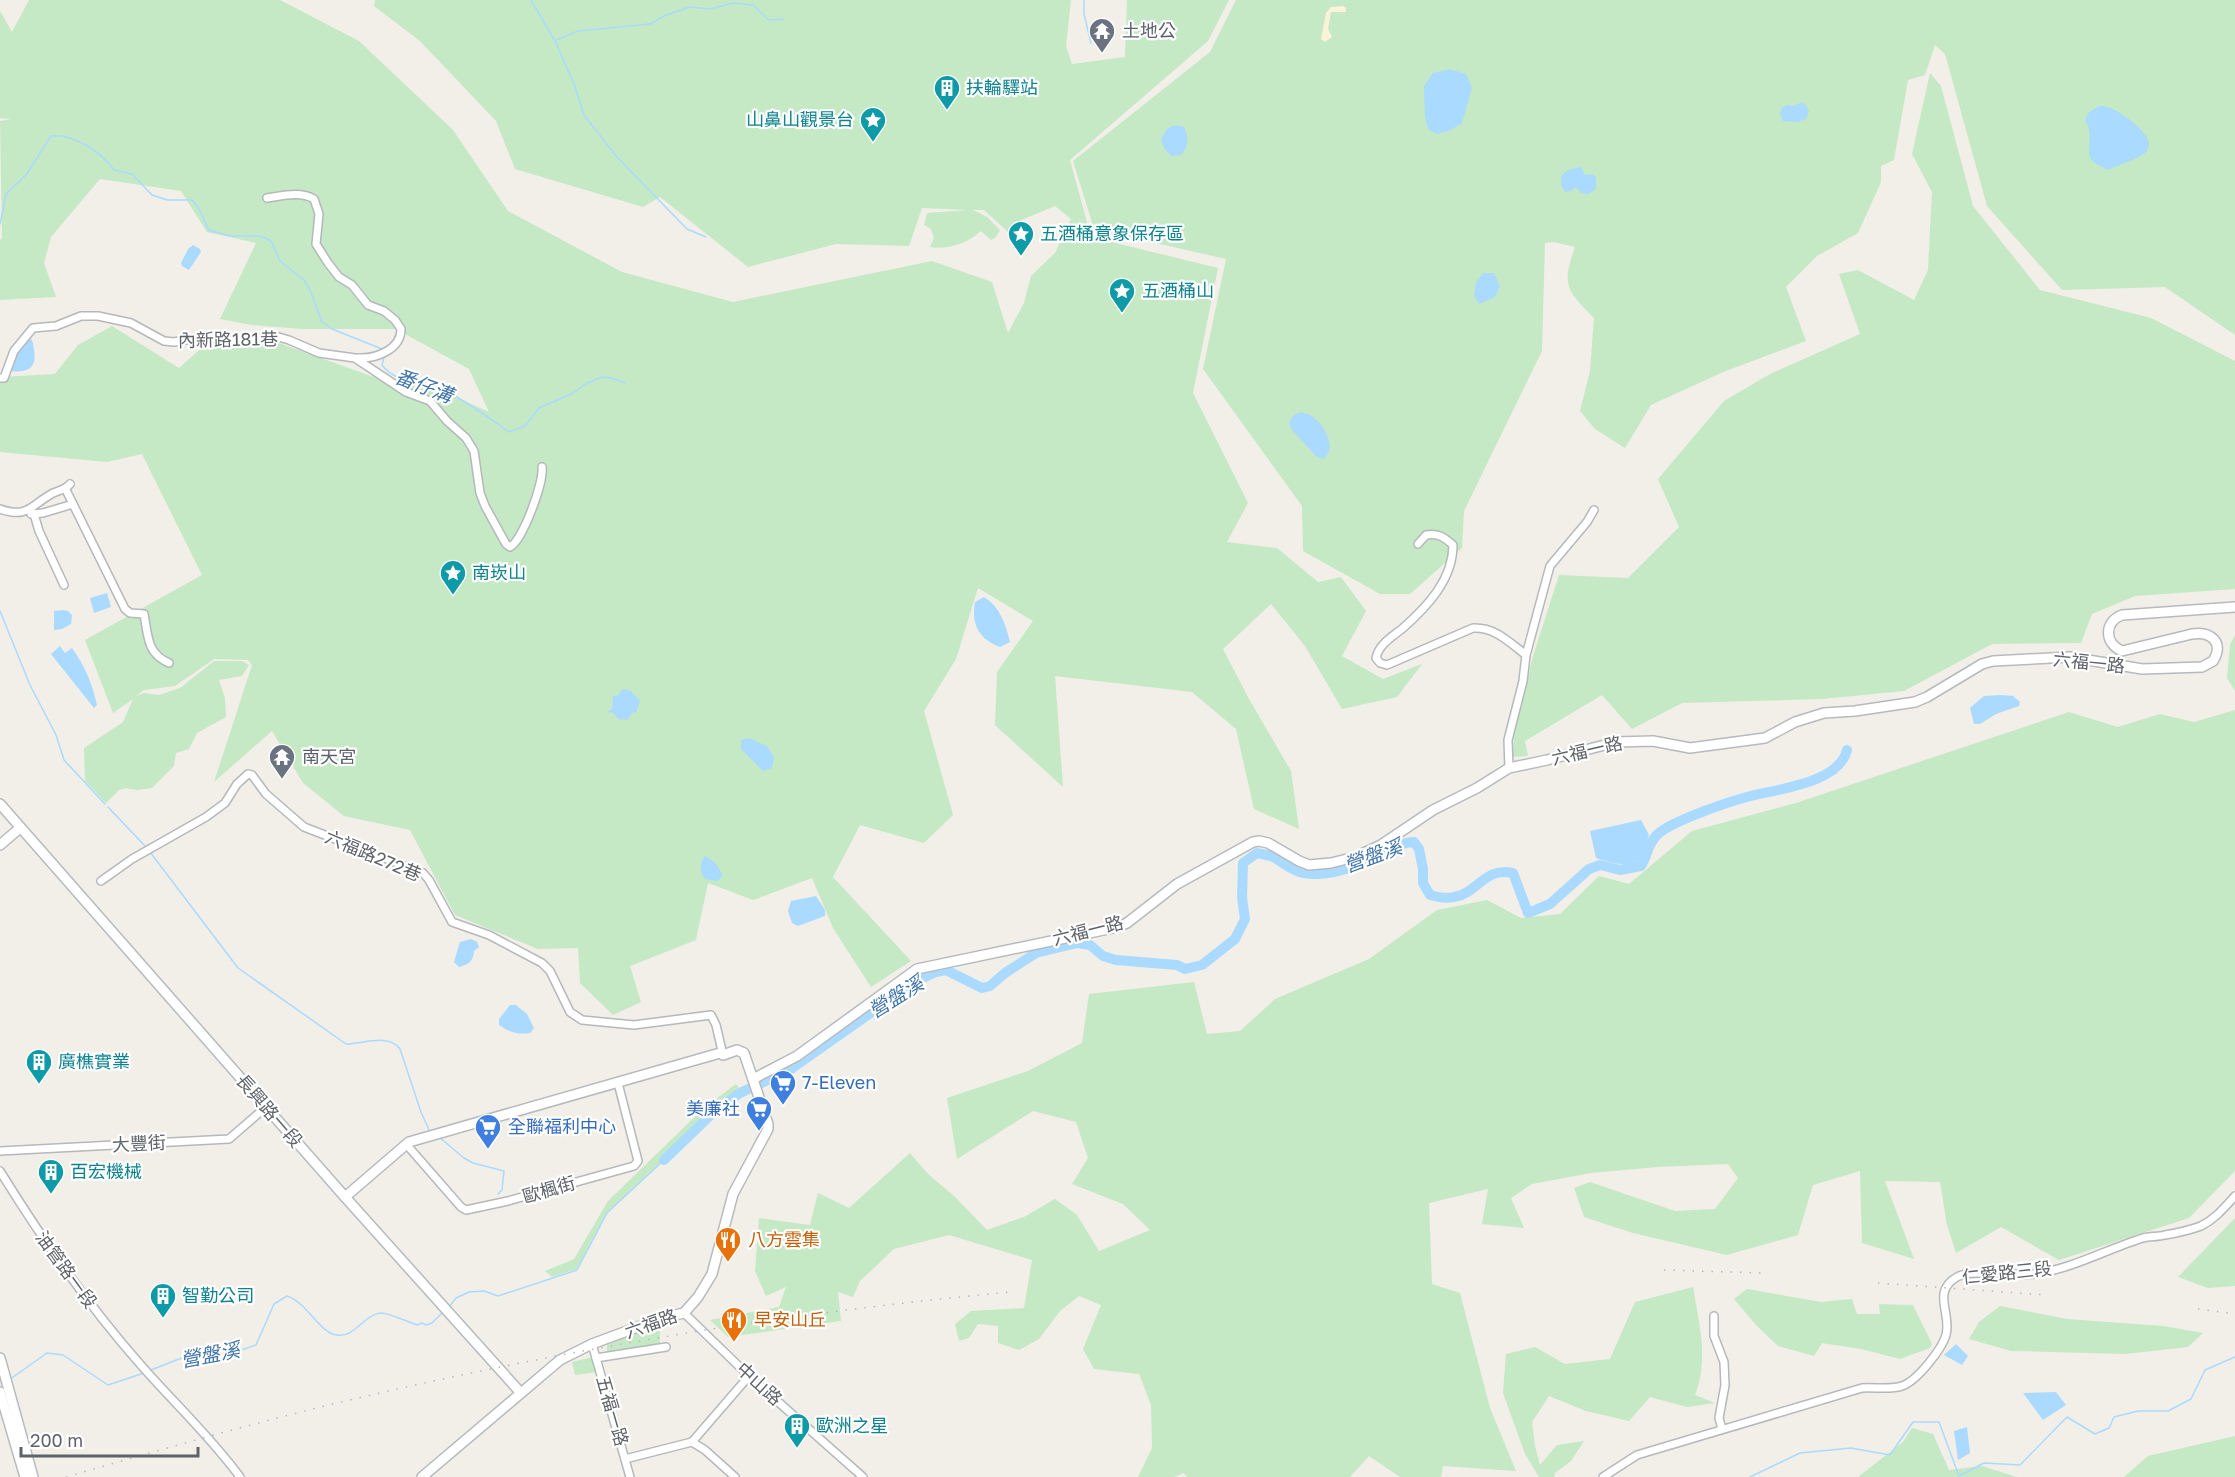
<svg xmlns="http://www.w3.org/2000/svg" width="2235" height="1477" font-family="'Golos Text','Noto Sans TC',sans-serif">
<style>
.green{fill:#c5e8c5}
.sand{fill:#fbf3d9}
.water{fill:#aadaff}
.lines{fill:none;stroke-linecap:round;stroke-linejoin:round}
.stream{stroke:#aadaff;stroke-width:1.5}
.river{stroke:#aadaff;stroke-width:10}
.street-casing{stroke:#b5b8bc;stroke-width:10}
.secondary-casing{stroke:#b6babf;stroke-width:12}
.street{stroke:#fff;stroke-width:7}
.secondary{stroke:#fff;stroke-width:9}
.rail{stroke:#b6b7b8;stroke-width:1.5;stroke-dasharray:1.5 8;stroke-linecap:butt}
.labels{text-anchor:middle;stroke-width:4.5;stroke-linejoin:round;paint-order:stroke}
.worship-label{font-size:18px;fill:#5b616d;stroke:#fff;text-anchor:start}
.culture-label{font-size:18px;fill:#0d838f;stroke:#fff;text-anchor:start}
.street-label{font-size:18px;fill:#5f6368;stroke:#fff}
.shop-label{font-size:18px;fill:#366cbe;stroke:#fff;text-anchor:start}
.food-label{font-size:18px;fill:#c56008;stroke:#fff;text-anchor:start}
.water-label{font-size:20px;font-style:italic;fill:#4174aa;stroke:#fff}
</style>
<rect width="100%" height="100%" fill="#f1efe8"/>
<g class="green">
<path d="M 29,0 L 280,0 L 359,41 L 453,130 L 508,211 L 622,272 L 733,302 L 932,261 L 992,282 L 1008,333 L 1024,303 L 1031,276 L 1055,253 L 1071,219 L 1055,206 L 1019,221 L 1008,232 L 984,210 L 973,210 L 987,217 L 1000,230 L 996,237 L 991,240 L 981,231 C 968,243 948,250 930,247 L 934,238 L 931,229 L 924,225 L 927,213 L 968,210 L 922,208 L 909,246 L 836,244 L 748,267 L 660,197 L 643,207 L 515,169 L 496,121 L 420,41 L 374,6 L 375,0 L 1071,0 L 1066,46 L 1072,64 L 1125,57 L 1127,0 L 1229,0 L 1208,41 L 1070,160 L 1091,237 L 1218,268 L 1193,393 L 1248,503 L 1227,542 L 1277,548 L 1318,582 L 1341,577 L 1366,611 L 1342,656 L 1383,679 L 1422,664 L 1397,697 L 1342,709 L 1305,646 L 1271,604 L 1223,649 L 1249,699 L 1291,771 L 1299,829 L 1254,809 L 1236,729 L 1192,692 L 1055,676 L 1063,787 L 995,725 L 997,672 L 1033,621 L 978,588 L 956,659 L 924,711 L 953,815 L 924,843 L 860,825 L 833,877 L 911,961 L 871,987 L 833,928 L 812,878 L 753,900 L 708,883 L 696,940 L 630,966 L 641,1002 L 613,1015 L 580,983 L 578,948 L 538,949 L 455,915 L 410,830 L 344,816 L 303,783 L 272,731 L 214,782 L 252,665 L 248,660 L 214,659 L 175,686 L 144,690 L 136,696 L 144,693 L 159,695 L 180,688 L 214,661 L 242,661 L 249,665 L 242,676 L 219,680 L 225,698 L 226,717 L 197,733 L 189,749 L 176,753 L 174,766 L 152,788 L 137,790 L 126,788 L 119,790 L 106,803 L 85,781 L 84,748 L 123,722 L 133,699 L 113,713 L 85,640 L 202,575 L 142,454 L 107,462 L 0,452 L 0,377 L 55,374 L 78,345 L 112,326 L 179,368 L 206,344 L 276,342 L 371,376 L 449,394 L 489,412 L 469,369 L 396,329 L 303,329 L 252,325 L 220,319 L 256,243 L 207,232 L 181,191 L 100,179 L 51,237 L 44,263 L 56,297 L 0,300 L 0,240 L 2,238 L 0,121 L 11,119 L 0,118 L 0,11 L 12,32 Z"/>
<path d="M 1236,0 L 2235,0 L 2235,335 L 2165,287 L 2062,290 L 1987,206 L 1945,54 L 1935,45 L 1925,75 L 1908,80 L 1894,160 L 1881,166 L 1881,182 L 1858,233 L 1817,256 L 1786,287 L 1806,341 L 1723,372 L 1651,405 L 1625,448 L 1595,429 L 1580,411 L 1590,371 L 1594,318 C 1567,290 1561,286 1575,247 L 1554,242 L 1545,243 L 1542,351 L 1464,511 L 1462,548 L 1410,594 L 1380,594 L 1303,551 L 1302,506 L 1203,369 L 1226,259 L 1094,229 L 1073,161 L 1210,52 Z"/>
<polygon points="1930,73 1941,86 1973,206 2040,290 2151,318 2235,361 2235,589 2135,596 2092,614 2081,643 1992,644 1904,691 1822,699 1682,703 1632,729 1602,695 1525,741 1528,756 1513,757 1514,726 1534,653 1559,575 1628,578 1679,527 1658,479 1724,401 1770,374 1860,334 1839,274 1858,270 1914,300 1928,270 1932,192 1912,154"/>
<polygon points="2235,635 2235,691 2227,678 2230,645"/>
<polygon points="2235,710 2235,1171 2189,1218 2059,1260 2001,1227 1956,1253 1947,1225 1940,1182 1885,1181 1914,1259 1862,1243 1860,1171 1813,1185 1798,1235 1727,1255 1633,1233 1584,1217 1574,1188 1590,1182 1675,1211 1715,1209 1738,1178 1728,1164 1658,1167 1591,1173 1532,1184 1511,1198 1524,1228 1482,1224 1488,1189 1429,1203 1432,1284 1460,1293 1490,1408 1516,1471 1443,1466 1441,1477 1400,1477 1369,1456 1350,1477 1187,1477 1184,1473 1174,1477 1138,1477 1152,1448 1151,1405 1139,1374 1094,1369 1083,1349 1101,1305 1079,1296 1060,1311 1039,1339 1019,1350 998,1343 998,1326 978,1324 969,1338 959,1341 955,1324 971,1311 1024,1308 1032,1260 949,1235 894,1249 860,1281 853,1297 838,1292 841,1321 728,1337 710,1320 779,1307 786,1287 766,1296 755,1271 759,1218 810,1225 818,1193 849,1208 910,1153 927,1173 955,1197 987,1230 1024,1217 1055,1199 1077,1215 1099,1251 1150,1230 1123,1204 1072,1184 1088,1158 1076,1122 1033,1111 957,1159 947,1098 1028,1071 1082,1043 1089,994 1194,982 1207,1034 1240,1031 1275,999 1369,959 1437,910 1487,900 1521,918 1560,914 1599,876 1629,884 1692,831 1796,803 2069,712 2118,727 2160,714 2194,722"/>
<polygon points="736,1084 741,1091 716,1110 607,1213 577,1269 552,1277 545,1271 574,1259 608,1201 705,1107"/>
<polygon points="2235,1218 2235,1286 2208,1288 2178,1277"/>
<path d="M 1693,1287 C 1699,1324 1709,1359 1695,1395 L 1715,1403 L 1687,1407 L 1650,1397 L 1629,1421 L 1586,1411 L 1549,1396 L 1532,1422 L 1535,1446 L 1540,1465 L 1557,1445 L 1584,1441 L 1571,1461 L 1555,1473 L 1554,1477 L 1539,1477 L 1525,1454 L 1503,1393 L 1506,1354 L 1535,1347 L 1565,1364 L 1610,1359 L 1635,1302 Z"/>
<polygon points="1747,1289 1821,1302 1852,1299 1857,1314 1880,1314 1879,1304 1913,1305 1932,1344 1930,1348 1900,1359 1861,1349 1822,1343 1814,1356 1778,1346 1756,1325 1734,1299"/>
<polygon points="2000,1306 2067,1319 2163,1326 2203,1333 2188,1347 2125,1354 2011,1351 1969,1339 1979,1322"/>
<polygon points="660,1323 660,1345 607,1353 607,1341"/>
<polygon points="593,1357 597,1372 575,1375 572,1362"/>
<polygon points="1912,1428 1933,1434 1949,1470 1982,1466 2017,1477 1858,1477 1903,1442"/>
<polygon points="2235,1436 2235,1477 2124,1477 2148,1456"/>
</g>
<polygon class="sand" points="1343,6 1346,8 1346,12 1331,12 1328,29 1332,37 1325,42 1321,39 1326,13 1331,7"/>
<g class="water">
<polygon points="1450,69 1466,74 1472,88 1462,123 1451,130 1437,134 1428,129 1425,116 1424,86 1433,73"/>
<polygon points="1800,103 1805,104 1809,111 1806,119 1797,122 1783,121 1780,114 1782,107 1788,105 1793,106"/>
<path d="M 2099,106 C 2104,106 2109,107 2113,109 C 2123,114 2160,138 2146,152 C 2140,159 2118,165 2108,170 C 2103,167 2094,164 2091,159 C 2085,149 2095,135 2085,120 L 2088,113 Z"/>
<path d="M 1174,125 L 1184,127 C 1189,138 1189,146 1181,155 L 1171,156 L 1164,148 L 1161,139 L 1167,129 Z"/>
<polygon points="1581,167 1585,175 1592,174 1596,177 1596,189 1589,194 1581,193 1576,187 1571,191 1565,192 1561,186 1561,176 1568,170"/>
<polygon points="193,245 200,249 201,252 189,270 182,266 181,263 188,249"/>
<polygon points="1483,273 1494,273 1500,286 1495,297 1479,304 1474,296 1476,283"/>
<path d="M 28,338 L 32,340 C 38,362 35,374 9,371 L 17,355 Z"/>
<path d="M 1300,412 C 1303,413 1307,413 1310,415 C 1323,422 1339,449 1323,459 L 1317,457 L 1292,430 L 1289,422 L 1293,416 Z"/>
<polygon points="107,593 111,607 94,613 90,598"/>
<path d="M 984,597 C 1000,607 1005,623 1010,642 L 1000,647 C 979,639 971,625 975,602 Z"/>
<polygon points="63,610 68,611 72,615 71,624 62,629 54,630 54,611"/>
<path d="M 60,646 L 65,653 L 72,648 C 85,666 92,683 97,705 L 94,708 L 51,654 Z"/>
<polygon points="623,689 631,691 640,701 636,713 633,712 627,720 619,719 613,713 607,712 612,709 613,696 618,695"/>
<polygon points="2000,695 2013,696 2020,702 2019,706 1996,714 1980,724 1974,724 1970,708 1984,696"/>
<polygon points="749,738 767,746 774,757 772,768 763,771 741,749 741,740"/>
<path d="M 1641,820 L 1649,835 L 1640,860 C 1624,868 1613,863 1596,858 L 1590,831 Z"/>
<path d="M 704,856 C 714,860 720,866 722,877 L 717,881 L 705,879 C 699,870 700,865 704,856 Z"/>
<polygon points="816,896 825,910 825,916 798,926 792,923 788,911 791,901"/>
<path d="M 471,939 L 477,942 L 479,947 L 474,951 C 473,962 469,964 459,967 L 454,962 L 460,942 Z"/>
<path d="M 510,1005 L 516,1005 L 527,1014 L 534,1028 L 530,1033 C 518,1035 509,1032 499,1025 L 499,1019 Z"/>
<polygon points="1956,1344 1968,1356 1962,1365 1944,1355"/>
<polygon points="2056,1392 2066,1405 2043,1420 2023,1393"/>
<polygon points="1967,1427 1970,1453 1958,1460 1954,1431"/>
</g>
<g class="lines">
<g class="stream">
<polyline points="531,0 555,41 574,84 584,115 617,157 687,229 706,237"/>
<polyline points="1084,0 1084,14 1091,43"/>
<polyline points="556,40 578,31 650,24 666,15 690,7 710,9 733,3 753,5 769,20 783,19"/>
<path d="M 0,224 L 6,194 L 26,175 L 51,136 C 75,134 101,152 114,170 L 132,174 L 152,195 L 167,200 L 192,200 L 198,207 L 209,230 L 230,236 L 261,236 L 271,241 L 280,261 L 304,280 L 310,290 L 322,322 L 332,329 L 382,349"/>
<path d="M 384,357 L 382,365 C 397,385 425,380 446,391 C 468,402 489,418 509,432 L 525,426 L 539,408 L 573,393 L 587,383 L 602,377 L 612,378 L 625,383"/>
<polyline points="0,611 30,685 56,735 64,760 105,804"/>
<polyline points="108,807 145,846"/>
<path d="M 150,852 L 238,968 L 346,1044 C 363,1044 389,1033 400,1049 L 421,1112 L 430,1132"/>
<polyline points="439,1137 464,1158 473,1163 504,1171 502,1190 498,1194"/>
<polyline points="449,1307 456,1298 469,1292 484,1291 498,1296 577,1270 607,1213 664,1160"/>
<path d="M 151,1370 L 179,1359 L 199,1354 L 227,1355 L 256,1345 L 274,1304 L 287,1296 C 308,1303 319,1333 337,1335 C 355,1338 364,1314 381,1313 C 389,1313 408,1322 417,1325 L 422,1323 L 426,1325 L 432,1323 L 443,1312"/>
<polyline points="9,1380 47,1353 63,1355 108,1385 144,1373"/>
<polyline points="1750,1477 1800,1453 1851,1448 1890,1455 1913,1422 1939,1422 1959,1476 1984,1463 2020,1465 2067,1417 2095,1434 2109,1428 2114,1417 2138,1411 2168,1411 2191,1399 2205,1370 2235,1357"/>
</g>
<path class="river" d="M 664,1160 L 716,1110 L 740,1093 L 791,1069 L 916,981 L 936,972 L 946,970 L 982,988 L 990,986 L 1005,973 L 1036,953 L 1077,943 L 1090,945 L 1103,956 L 1116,960 L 1177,965 L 1185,969 L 1202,965 L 1235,939 L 1245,919 L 1242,898 L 1243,863 L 1257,853 C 1262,854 1267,855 1271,856 C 1282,861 1291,871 1304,873 C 1325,877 1353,868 1372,859 C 1386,853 1399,842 1414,842 L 1419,849 L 1423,869 L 1423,883 L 1430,895 C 1437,897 1446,899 1454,897 C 1477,894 1485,866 1513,873 L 1528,913 L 1550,904 L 1589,869 L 1600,865 L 1620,870 L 1641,866 C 1648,855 1648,842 1658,834 C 1672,821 1728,802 1747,797 C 1775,789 1839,784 1847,750"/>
<g class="street-casing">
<g id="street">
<path d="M 267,198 C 282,196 300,191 314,199 L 319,214 L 316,244 L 328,263 L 339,277 L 352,285 L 368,305 L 384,311 L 395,320 L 401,329 C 401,350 375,359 358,358"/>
<path d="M 0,378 L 4,378 L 14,351 L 33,328 L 56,326 L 81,316 L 98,316 L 131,323 L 164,341 L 174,342 L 203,337 L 238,341 L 275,336 L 289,340 L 319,353 L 355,358 L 406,392 L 430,401 L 447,421 L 466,438 L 474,451 L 480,493 L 485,506 L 506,544 L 510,547 C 523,540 544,482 542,467"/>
<path d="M 66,490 L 125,609 L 130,613 L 144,614 C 148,636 147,654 169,663"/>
<path d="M 0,509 C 28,519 31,505 53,493 C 60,490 65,490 70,484"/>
<polyline points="31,514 43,513 73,504"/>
<polyline points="34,514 39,531 64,585"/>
<path d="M 1418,544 L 1426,535 C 1438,533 1444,537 1453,545 C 1453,579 1428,606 1403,628 C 1392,637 1379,644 1376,658 L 1380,663 L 1387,665 L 1473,628 C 1495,627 1509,642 1526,655 L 1523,681 L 1508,740 L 1509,768"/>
<polyline points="1526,655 1550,566 1587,522 1594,510"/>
<polyline points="101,881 132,859 206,817 225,803 237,784 248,774 252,775 266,794 304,827 423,873 429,880 452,922 489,935 542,963 550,971 570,1012 582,1020 634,1025 711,1015 716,1025 723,1055"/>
<polyline points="406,1144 461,1207 466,1210 508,1201 634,1166 638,1161 618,1083"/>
<polyline points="0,1151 229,1139 266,1107"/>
<path d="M 0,1171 C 42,1239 87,1304 140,1364 C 173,1402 210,1436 240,1477"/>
<polyline points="684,1313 749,1376 863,1477"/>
<polyline points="1714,1316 1714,1336 1724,1362 1725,1385 1719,1418 1722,1429"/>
<polyline points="592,1344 630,1477"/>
<polyline points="596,1358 666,1347"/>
<polyline points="692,1442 749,1376"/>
<polyline points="625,1459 692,1442 705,1450 735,1477"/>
<path d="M 1603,1477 L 1637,1455 L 1862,1388 C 1874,1387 1892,1390 1902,1386 C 1917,1381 1942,1349 1946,1335 C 1952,1313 1931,1292 1957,1277 C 1972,1268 2015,1277 2034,1274 C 2072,1269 2107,1249 2143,1238 C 2150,1236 2158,1237 2165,1235 C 2177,1233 2190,1230 2201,1226 C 2215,1219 2224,1208 2235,1196"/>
</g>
</g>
<g class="secondary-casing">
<g id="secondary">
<polyline points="0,804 345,1197 520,1392"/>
<polyline points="0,845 20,828"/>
<path d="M 753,1079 L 797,1056 L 917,969 L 1118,927 L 1127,923 L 1177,884 L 1253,842 L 1259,841 L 1268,843 L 1299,861 L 1309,865 L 1331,863 L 1355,857 L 1381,845 L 1433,810 L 1477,788 L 1509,768 L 1547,760 L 1616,742 L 1653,741 L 1690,748 L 1765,738 L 1795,722 L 1824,713 L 1855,711 L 1915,702 L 1927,697 L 1982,664 L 1993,661 L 2070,657 L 2142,669 L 2202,667 L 2213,661 C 2225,642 2210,631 2192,634 L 2122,651 C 2104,643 2104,622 2122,615 L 2235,607"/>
<polyline points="345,1197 409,1142 720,1053 723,1055 737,1050 744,1053 768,1124 768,1129 733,1194 712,1274 698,1297 684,1313 662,1318 592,1344 560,1360 422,1477"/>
<polyline points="0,1358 33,1477"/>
<polyline points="0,1392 25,1477"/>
</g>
</g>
<use href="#street" class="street"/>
<use href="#secondary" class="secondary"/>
<g class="rail">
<polyline points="1664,1270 1762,1273"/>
<polyline points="1878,1283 2046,1295"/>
<polyline points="2198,1309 2235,1314"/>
<path d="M 66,1477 C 156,1451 246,1425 337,1403 C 559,1350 784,1313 1011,1292"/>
</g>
</g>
<defs>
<g id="temple-pin" transform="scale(1.35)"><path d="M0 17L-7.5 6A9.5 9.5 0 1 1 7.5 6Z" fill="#6b7280" stroke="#fff"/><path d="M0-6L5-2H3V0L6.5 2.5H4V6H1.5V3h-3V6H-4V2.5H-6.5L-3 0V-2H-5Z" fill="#fff"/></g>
<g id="building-pin" transform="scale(1.35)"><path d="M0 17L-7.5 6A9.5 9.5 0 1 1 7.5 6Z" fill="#0f9aa8" stroke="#fff"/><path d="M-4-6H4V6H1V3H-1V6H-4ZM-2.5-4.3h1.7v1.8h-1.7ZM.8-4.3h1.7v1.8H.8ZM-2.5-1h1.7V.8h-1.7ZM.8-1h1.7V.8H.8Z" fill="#fff"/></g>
<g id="sight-pin" transform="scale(1.35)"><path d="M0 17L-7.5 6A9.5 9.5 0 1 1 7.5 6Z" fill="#0f9aa8" stroke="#fff"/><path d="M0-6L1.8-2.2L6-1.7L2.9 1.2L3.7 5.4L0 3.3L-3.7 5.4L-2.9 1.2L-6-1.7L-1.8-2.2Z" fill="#fff"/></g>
<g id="supermarket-pin" transform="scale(1.35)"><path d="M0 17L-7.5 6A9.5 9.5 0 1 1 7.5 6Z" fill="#3f7fe0" stroke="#fff"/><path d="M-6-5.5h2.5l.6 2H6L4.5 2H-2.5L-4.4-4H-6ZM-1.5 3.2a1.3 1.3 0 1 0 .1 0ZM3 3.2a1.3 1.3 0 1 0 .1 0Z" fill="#fff"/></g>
<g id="restaurant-pin" transform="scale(1.35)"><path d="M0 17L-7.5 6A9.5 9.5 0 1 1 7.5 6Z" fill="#e8710a" stroke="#fff"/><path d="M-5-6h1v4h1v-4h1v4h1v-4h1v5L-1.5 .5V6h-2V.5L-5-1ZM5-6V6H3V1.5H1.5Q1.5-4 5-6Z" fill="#fff"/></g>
</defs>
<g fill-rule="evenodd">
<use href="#temple-pin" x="1102" y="31"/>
<use href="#building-pin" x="947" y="88"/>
<use href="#sight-pin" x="873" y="120"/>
<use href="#sight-pin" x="1021" y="234"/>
<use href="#sight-pin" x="1122" y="291"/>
<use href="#sight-pin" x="453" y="573"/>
<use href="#temple-pin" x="282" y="757"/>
<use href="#building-pin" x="39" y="1062"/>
<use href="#supermarket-pin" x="783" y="1083"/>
<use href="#supermarket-pin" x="759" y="1109"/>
<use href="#supermarket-pin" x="488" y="1127"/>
<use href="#building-pin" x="51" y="1172"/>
<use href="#restaurant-pin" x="728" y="1240"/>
<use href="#building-pin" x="163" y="1296"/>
<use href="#restaurant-pin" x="734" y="1320"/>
<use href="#building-pin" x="797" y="1426"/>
</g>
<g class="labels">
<g class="worship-label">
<text x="1122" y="37">土地公</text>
<text x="302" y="763">南天宮</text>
</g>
<g class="culture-label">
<text x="966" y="94">扶輪驛站</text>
<text x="854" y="126" text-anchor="end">山鼻山觀景台</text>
<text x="1040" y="240">五酒桶意象保存區</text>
<text x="1142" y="297">五酒桶山</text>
<text x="472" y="579">南崁山</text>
<text x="58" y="1068">廣樵實業</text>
<text x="70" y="1178">百宏機械</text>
<text x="182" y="1302">智勤公司</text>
<text x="816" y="1432">歐洲之星</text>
</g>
<g class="street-label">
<text transform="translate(228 340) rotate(-1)" y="6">內新路181巷</text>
<text transform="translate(2089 663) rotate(6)" y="6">六福一路</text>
<text transform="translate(1587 751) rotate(-13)" y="6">六福一路</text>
<text transform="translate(373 856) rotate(23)" y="6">六福路272巷</text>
<text transform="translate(1088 931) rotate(-14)" y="6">六福一路</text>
<text transform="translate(269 1111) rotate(49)" y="6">長興路一段</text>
<text transform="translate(139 1144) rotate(-3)" y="6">大豐街</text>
<text transform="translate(549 1190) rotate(-16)" y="6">歐楓街</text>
<text transform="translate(66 1270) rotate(54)" y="6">油管路一段</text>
<text transform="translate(2007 1273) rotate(-6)" y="6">仁愛路三段</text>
<text transform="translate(651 1324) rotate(-19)" y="6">六福路</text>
<text transform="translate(759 1384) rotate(42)" y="6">中山路</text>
<text transform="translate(612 1411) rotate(74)" y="6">五福一路</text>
</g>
<g class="shop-label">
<text x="802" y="1089">7-Eleven</text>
<text x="740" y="1115" text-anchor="end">美廉社</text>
<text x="508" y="1133">全聯福利中心</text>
</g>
<g class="food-label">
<text x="748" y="1246">八方雲集</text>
<text x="754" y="1326">早安山丘</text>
</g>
<g class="water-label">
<text transform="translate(424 386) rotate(21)" y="7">番仔溝</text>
<text transform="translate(1373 856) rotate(-20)" y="7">營盤溪</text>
<text transform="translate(896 997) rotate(-32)" y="7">營盤溪</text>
<text transform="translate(210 1355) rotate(-11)" y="7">營盤溪</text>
</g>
</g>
<path d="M21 1447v9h177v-9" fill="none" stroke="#5f6368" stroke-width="3"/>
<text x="30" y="1447" font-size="18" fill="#5f6368" stroke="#ffffff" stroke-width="4.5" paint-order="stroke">200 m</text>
</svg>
